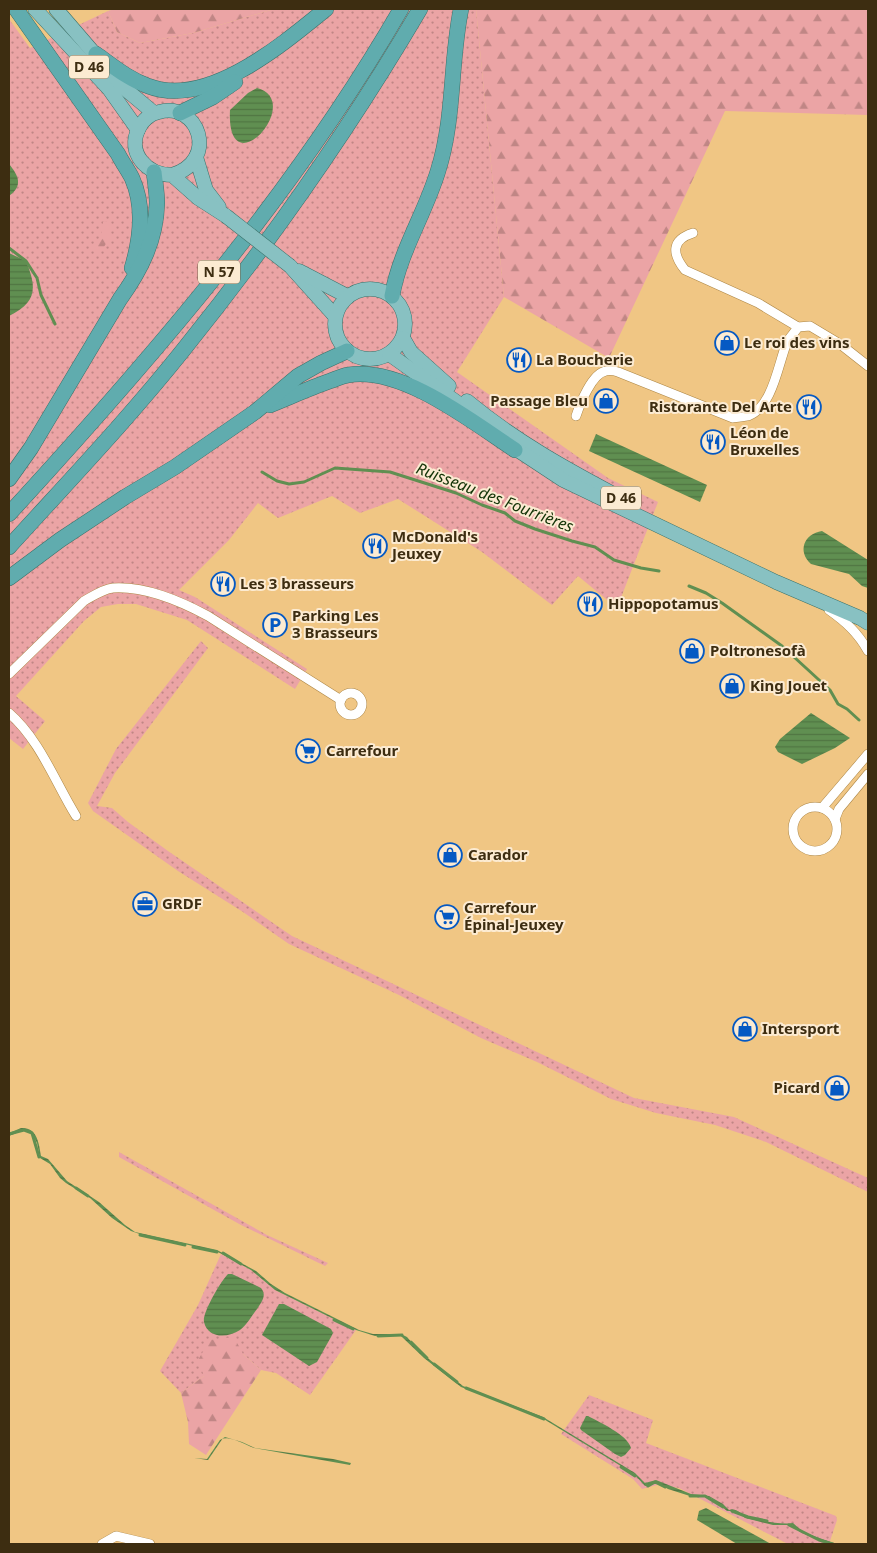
<svg xmlns="http://www.w3.org/2000/svg" width="877" height="1553" font-family="'Noto Sans',sans-serif">
<style>
.green{fill:url(#green-dots)}
.forest{fill:url(#forest-firs)}
.water{fill:url(#water-rules)}
.lines{fill:none;stroke-linecap:round;stroke-linejoin:round}
.stream{stroke:#608f51;stroke-width:3}
.minor-casing{stroke:#ad8645;stroke-width:10}
.primary-casing{stroke:#3a726a;stroke-width:15}
.trunk-casing{stroke:#3a726a;stroke-width:16}
.minor{stroke:#fff;stroke-width:9}
.primary{stroke:#88c1c2;stroke-width:14}
.trunk{stroke:#60acae;stroke-width:15}
.primary-bridge-casing{stroke:#3a726a;stroke-width:15;stroke-linecap:butt}
.primary-bridge{stroke:#88c1c2;stroke-width:14}
.labels{text-anchor:middle;stroke-width:4;stroke-linejoin:round;paint-order:stroke}
.shield{fill:#fcebd2;stroke:#76664b;stroke-width:1}
.shield-label{font-size:14px;font-weight:bold;fill:#3d2d11}
.poi-label{font-size:15px;font-weight:bold;fill:#3d2d11;stroke:#fcebd2;text-anchor:start}
.water-label{font-size:16px;font-style:italic;fill:#143408;stroke:#fcebd2}
</style>
<defs>
<pattern id="green-dots" width="8" height="8" patternUnits="userSpaceOnUse" patternTransform="scale(1.25)"><rect width="8" height="8" fill="#eba4a5"/><path d="M2 2h.1M6 6h.1" fill="none" stroke="#c08685" stroke-width="1.8" stroke-linecap="round"/></pattern>
<pattern id="forest-firs" width="22" height="20" patternUnits="userSpaceOnUse" patternTransform="scale(1.25)"><rect width="22" height="20" fill="#eba4a5"/><path d="M5 1l3.5 6h-7zM16 11l3.5 6h-7z" fill="#c08685"/></pattern>
<pattern id="water-rules" width="6" height="5" patternUnits="userSpaceOnUse" patternTransform="scale(1.25)"><rect width="6" height="5" fill="#608f51"/><path d="M0 2.5h6" fill="none" stroke="#507542"/></pattern>
</defs>
<rect width="100%" height="100%" fill="#f0c684"/>
<g class="green">
<polygon points="274,9 476,9 504,297 457,372 608,478 658,502 617,608 578,576 552,605 482,552 398,499 360,513 332,496 278,518 258,503 229,540 179,590 195,597 307,669 295,689 187,620 136,604 118,604 101,607 84,621 16,696 45,721 23,749 9,738 9,19 30,48 108,11 117,32 140,43 193,33"/>
<polygon points="201,641 208,648 115,773 97,806 112,808 128,822 168,851 292,936 634,1098 734,1117 868,1178 868,1192 766,1142 715,1125 656,1113 611,1099 537,1062 481,1038 399,995 289,944 243,912 178,871 93,811 88,803 116,749"/>
<polygon points="119,1152 267,1235 328,1263 325,1266 241,1225 119,1157"/>
<polygon points="221,1254 251,1270 275,1290 356,1330 310,1395 276,1373 261,1370 243,1354 204,1376 181,1393 160,1371 198,1305"/>
<polygon points="589,1395 653,1420 646,1443 836,1516 837,1520 829,1544 788,1544 679,1488 657,1485 642,1489 633,1479 561,1434"/>
</g>
<g class="forest">
<polygon points="114,9 274,9 193,33 140,43 117,32 108,11"/>
<polygon points="476,9 868,9 868,115 725,111 609,358 504,297"/>
<polygon points="111,221 111,236 98,256 92,249 101,236 103,222"/>
<polygon points="234,1337 243,1354 261,1370 206,1455 189,1444 188,1422 181,1393 204,1376 198,1360 210,1340"/>
</g>
<g class="water">
<path d="M 257,88 C 306,101 226,190 230,110 L 248,93 Z"/>
<path d="M 9,164 C 19,176 23,186 9,196 Z"/>
<path d="M 9,253 L 26,261 C 37,288 37,302 9,316 Z"/>
<polygon points="596,434 707,485 700,502 589,451"/>
<path d="M 822,531 L 868,560 L 868,588 L 862,586 L 849,574 L 811,564 C 797,551 804,534 822,531 Z"/>
<polygon points="811,713 850,738 835,748 802,764 778,752 775,747 780,739"/>
<path d="M 21,1128 C 37,1127 39,1143 41,1156 L 48,1159 L 67,1181 L 99,1202 L 125,1225 L 135,1232 L 217,1250 L 256,1271 L 271,1284 L 285,1293 L 359,1330 L 373,1334 L 401,1334 L 407,1337 L 420,1352 L 463,1386 L 543,1417 L 635,1473 L 645,1483 L 656,1480 L 691,1494 L 709,1496 L 723,1504 L 729,1510 C 738,1508 738,1513 746,1516 C 757,1520 781,1525 793,1523 L 803,1532 L 836,1544 L 819,1540 L 800,1532 L 792,1525 L 773,1525 L 745,1518 L 736,1511 L 727,1511 L 711,1498 L 705,1496 L 693,1497 L 668,1489 L 657,1483 L 645,1486 L 634,1474 L 542,1418 L 461,1387 L 424,1358 L 402,1337 L 398,1334 L 375,1336 L 356,1330 L 275,1290 L 251,1270 L 218,1252 L 176,1242 L 154,1239 L 131,1231 L 112,1218 L 90,1198 L 66,1183 L 60,1178 L 50,1164 L 40,1158 L 37,1143 L 31,1132 L 24,1130 L 9,1136 L 9,1133 Z"/>
<path d="M 228,1274 L 232,1274 L 261,1288 C 267,1295 262,1302 257,1309 C 252,1315 247,1325 240,1330 C 228,1338 208,1339 204,1322 C 202,1313 221,1281 228,1274 Z"/>
<polygon points="279,1304 284,1304 331,1329 333,1333 331,1337 317,1362 309,1366 262,1335"/>
<path d="M 586,1416 L 588,1416 C 599,1422 628,1435 631,1448 L 625,1455 L 621,1457 L 615,1454 L 581,1430 L 580,1428 Z"/>
<path d="M 225,1437 L 242,1442 L 255,1448 L 333,1459 L 351,1463 L 350,1465 L 254,1448 C 244,1444 234,1438 223,1438 L 208,1460 L 194,1458 L 207,1459 L 220,1440 Z"/>
<polygon points="706,1508 771,1544 737,1544 697,1520 699,1511"/>
</g>
<g class="lines">
<g class="stream">
<polyline points="9,248 26,261 37,278 41,295 55,324"/>
<polyline points="262,472 277,481 289,484 304,482 335,468 390,472 456,493 482,505 505,513 515,521 535,529 572,541 595,547 614,560 641,568 659,571"/>
<polyline points="689,586 706,593 722,603 782,646 830,690 838,704 847,709 859,720"/>
<polyline points="9,1134 24,1130 32,1133 39,1157"/>
<polyline points="76,1188 88,1196"/>
<polyline points="140,1235 185,1245"/>
<polyline points="193,1247 217,1252"/>
<polyline points="223,1253 241,1264"/>
<polyline points="334,1320 353,1329"/>
<polyline points="378,1336 402,1335"/>
<polyline points="411,1342 427,1358"/>
<polyline points="434,1364 457,1382"/>
<polyline points="466,1388 544,1419"/>
<polyline points="621,1467 635,1476"/>
<polyline points="646,1484 648,1486 655,1482 665,1487"/>
<polyline points="690,1496 705,1496 723,1507"/>
<polyline points="732,1511 748,1517 767,1521"/>
<polyline points="789,1525 819,1540 833,1544"/>
</g>
<g class="minor-casing">
<g id="minor">
<path d="M 693,233 C 671,240 672,254 685,270 L 758,303 L 798,327 L 810,326 L 840,344 L 868,366"/>
<path d="M 576,416 C 580,404 592,373 606,371 C 610,370 615,371 618,372 L 733,418 C 737,417 744,417 748,416 C 773,407 778,364 787,342 C 790,337 795,332 798,327"/>
<path d="M 829,610 C 846,622 858,633 868,651"/>
<path d="M 9,674 L 84,601 C 93,596 103,589 113,588 C 146,586 180,601 208,616 L 341,700"/>
<circle cx="351" cy="704" r="11"/>
<path d="M 9,713 C 40,740 55,782 76,816"/>
<circle cx="815" cy="829" r="22"/>
<polyline points="822,808 868,754"/>
<polyline points="835,819 839,809 868,774"/>
<polyline points="102,1544 116,1536 150,1544"/>
</g>
</g>
<g class="primary-casing">
<g id="primary">
<polyline points="35,9 109,89 138,130"/>
<polyline points="56,9 124,88 154,113"/>
<polyline points="196,157 206,190 219,207"/>
<path d="M 172,175 C 220,160 198,101 159,112 C 150,114 143,120 139,128 C 126,153 147,175 172,175 L 198,198 L 226,216"/>
<polyline points="290,266 335,316"/>
<polyline points="299,271 347,296"/>
<circle cx="370" cy="324" r="35"/>
<polyline points="403,338 411,352 449,386"/>
<polyline points="389,354 472,413"/>
<path d="M 467,401 C 515,441 568,470 623,499"/>
<polyline points="507,443 563,480 776,582 860,618 868,623"/>
</g>
</g>
<g class="trunk-casing">
<g id="trunk">
<path d="M 16,9 L 118,154 C 122,162 128,170 132,178 C 145,207 141,238 132,268"/>
<path d="M 96,54 C 113,66 128,79 148,86 C 207,109 283,44 326,9"/>
<polyline points="180,113 213,97 235,82"/>
<path d="M 392,296 C 400,251 425,214 438,171 C 455,117 450,63 461,9"/>
<path d="M 270,405 C 290,397 310,388 330,381 C 336,379 342,376 348,375 C 402,366 471,421 515,450"/>
<path d="M 9,479 L 31,448 L 120,299 C 141,270 156,240 157,203 C 157,193 155,182 154,172"/>
<path d="M 9,514 C 153,357 294,194 401,9"/>
<path d="M 9,547 C 68,482 129,418 184,349 C 271,241 350,128 420,9"/>
<polyline points="9,578 60,540 125,497 175,467 255,412 298,376 321,363 347,351"/>
</g>
</g>
<use href="#minor" class="minor"/>
<use href="#primary" class="primary"/>
<use href="#trunk" class="trunk"/>
<g class="primary-bridge-casing">
<polyline id="primary-bridge" points="226,216 290,266"/>
</g>
<use href="#primary-bridge" class="primary-bridge"/>
</g>
<defs>
<g id="shop-ring" transform="scale(1.25)"><circle r="9.5" fill="#fcebd2" stroke="#0559c3" stroke-width="1.5"/><path d="M-5-2.5h2.3a2.7 3.5 0 0 1 5.4 0H5L5.5 6h-11ZM-1.5-2.5h3a1.5 2.3 0 0 0-3 0Z" fill="#0559c3"/></g>
<g id="restaurant-ring" transform="scale(1.25)"><circle r="9.5" fill="#fcebd2" stroke="#0559c3" stroke-width="1.5"/><path d="M-5-6h1v4h1v-4h1v4h1v-4h1v5L-1.5 .5V6h-2V.5L-5-1ZM5-6V6H3V1.5H1.5Q1.5-4 5-6Z" fill="#0559c3"/></g>
<g id="parking-ring" transform="scale(1.25)"><circle r="9.5" fill="#fcebd2" stroke="#0559c3" stroke-width="1.5"/><path d="M-3.5-5.5H1a3.5 3.5 0 0 1 0 7H-1V5.5H-3.5ZM-1-3.4V-.6H.8a1.4 1.4 0 0 0 0-2.8Z" fill="#0559c3"/></g>
<g id="supermarket-ring" transform="scale(1.25)"><circle r="9.5" fill="#fcebd2" stroke="#0559c3" stroke-width="1.5"/><path d="M-6-5.5h2.5l.6 2H6L4.5 2H-2.5L-4.4-4H-6ZM-1.5 3.2a1.3 1.3 0 1 0 .1 0ZM3 3.2a1.3 1.3 0 1 0 .1 0Z" fill="#0559c3"/></g>
<g id="office-ring" transform="scale(1.25)"><circle r="9.5" fill="#fcebd2" stroke="#0559c3" stroke-width="1.5"/><path d="M-6-3h4V-5.5h4V-3h4V5H-6ZM-1-4.5V-3h2v-1.5ZM-6 0V1H6V0Z" fill="#0559c3"/></g>
</defs>
<g fill-rule="evenodd">
<use href="#shop-ring" x="727" y="343"/>
<use href="#restaurant-ring" x="519" y="360"/>
<use href="#shop-ring" x="606" y="401"/>
<use href="#restaurant-ring" x="809" y="407"/>
<use href="#restaurant-ring" x="713" y="442"/>
<use href="#restaurant-ring" x="375" y="546"/>
<use href="#restaurant-ring" x="223" y="584"/>
<use href="#restaurant-ring" x="590" y="604"/>
<use href="#parking-ring" x="275" y="625"/>
<use href="#shop-ring" x="692" y="651"/>
<use href="#shop-ring" x="732" y="686"/>
<use href="#supermarket-ring" x="308" y="751"/>
<use href="#shop-ring" x="450" y="855"/>
<use href="#office-ring" x="145" y="904"/>
<use href="#supermarket-ring" x="447" y="917"/>
<use href="#shop-ring" x="745" y="1029"/>
<use href="#shop-ring" x="837" y="1088"/>
</g>
<g class="labels">
<g class="shield">
<rect x="69" y="55.5" width="40" height="23" rx="4"/>
<rect x="198" y="260.5" width="42" height="23" rx="4"/>
<rect x="601" y="486.5" width="40" height="23" rx="4"/>
</g>
<g class="shield-label">
<text x="89" y="72">D 46</text>
<text x="219" y="277">N 57</text>
<text x="621" y="503">D 46</text>
</g>
<g class="poi-label">
<text x="744" y="348">Le roi des vins</text>
<text x="536" y="365">La Boucherie</text>
<text x="588" y="406" text-anchor="end">Passage Bleu</text>
<text x="792" y="412" text-anchor="end">Ristorante Del Arte</text>
<text x="730" y="438">Léon de<tspan x="730" dy="17">Bruxelles</tspan></text>
<text x="392" y="542">McDonald's<tspan x="392" dy="17">Jeuxey</tspan></text>
<text x="240" y="589">Les 3 brasseurs</text>
<text x="608" y="609">Hippopotamus</text>
<text x="292" y="621">Parking Les<tspan x="292" dy="17">3 Brasseurs</tspan></text>
<text x="710" y="656">Poltronesofà</text>
<text x="750" y="691">King Jouet</text>
<text x="326" y="756">Carrefour</text>
<text x="468" y="860">Carador</text>
<text x="162" y="909">GRDF</text>
<text x="464" y="913">Carrefour<tspan x="464" dy="17">Épinal-Jeuxey</tspan></text>
<text x="762" y="1034">Intersport</text>
<text x="820" y="1093" text-anchor="end">Picard</text>
</g>
<g class="water-label">
<text transform="translate(495 497) rotate(21)" y="6">Ruisseau des Fourrières</text>
</g>
</g>
<rect width="877" height="1553" fill="none" stroke="#3d2d11" stroke-width="20"/>
</svg>
